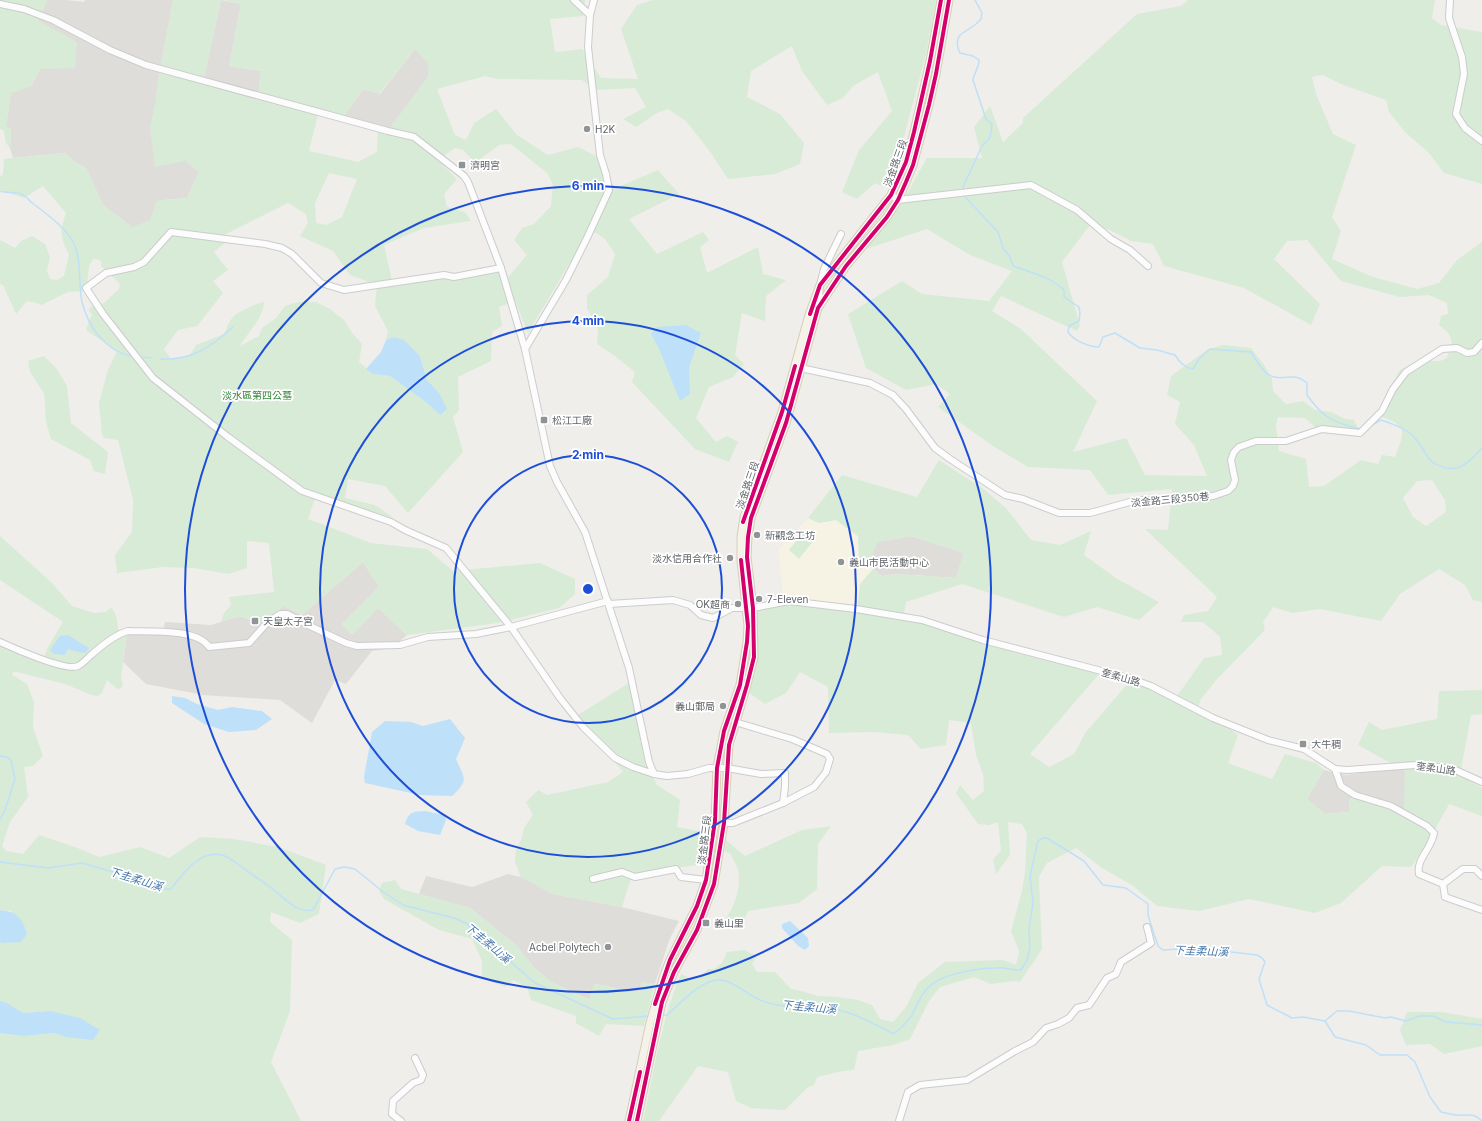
<svg xmlns="http://www.w3.org/2000/svg" width="1482" height="1121" font-family="Inter,'Noto Sans TC',sans-serif">
<style>
.commercial{fill:#f7f3e4}
.industrial{fill:#dfddda}
.green{fill:#d8ebd6;fill-rule:evenodd}
.water{fill:#bfe0f9}
.lines{fill:none;stroke-linecap:round;stroke-linejoin:round}
.stream{stroke:#bfe0f9;stroke-width:1.5}
.minor-casing{stroke:#cbcccc;stroke-width:8}
.major-casing{stroke:#d7ceb8;stroke-width:9}
.minor{stroke:#fdfcfc;stroke-width:6}
.major{stroke:#f4f2e9;stroke-width:7}
.cycleway-casing{stroke:#fff;stroke-width:6}
.cycleway{stroke:#d6006c;stroke-width:4}
.ring{fill:none;stroke:#1d4ed8;stroke-width:2}
.poi-dot{fill:#919496;stroke:#fff;stroke-width:1.5}
.labels{text-anchor:middle;stroke-width:3.5;stroke-linejoin:round;paint-order:stroke}
.poi-label{font-size:10px;fill:#5f6368;stroke:#fff;text-anchor:start}
.street-label{font-size:10px;fill:#5f6368;stroke:#fff}
.park-label{font-size:10px;fill:#348238;stroke:#fff}
.water-label{font-size:11px;font-style:italic;fill:#4174aa;stroke:#fff}
.centre{fill:#1d4ed8;stroke:#fff;stroke-width:2}
.ring-label{font-size:12px;text-anchor:middle;font-weight:bold;fill:#1d4ed8;stroke:#fff;stroke-width:3.5;stroke-linejoin:round;paint-order:stroke}
</style>
<rect width="100%" height="100%" fill="#efeeea"/>
<polygon class="commercial" points="808,518 819,523 835,520 858,536 859,560 873,569 860,584 857,610 788,602 783,597 779,550"/>
<g class="industrial">
<polygon points="47,0 66,0 84,2 85,0 173,0 159,76 156,99 239,139 199,172 187,198 163,200 154,209 151,220 133,228 103,205 86,168 76,163 65,153 13,158 10,148 11,130 6,126 11,93 31,86 40,69 76,42 38,21"/>
<polygon points="221,0 241,4 229,66 261,71 258,97 203,82"/>
<polygon points="415,49 429,64 428,77 388,131 341,120 363,89 380,94"/>
<polygon points="911,536 964,553 956,578 897,574 882,576 868,565 877,542"/>
<polygon points="363,562 379,587 342,624 352,635 378,608 407,635 392,648 372,651 346,684 335,680 312,723 280,700 203,695 146,684 123,662 127,634 162,635 165,622 211,625 240,616 261,624 284,606 302,615"/>
<polygon points="1399,768 1405,771 1405,810 1350,798 1349,812 1325,814 1307,799 1324,770 1346,775"/>
<polygon points="508,874 521,877 553,894 622,907 679,921 670,938 655,984 642,983 638,992 595,984 590,1000 553,983 535,969 516,945 470,908 419,894 426,876 472,887"/>
</g>
<g class="green">
<polygon points="0,0 47,0 38,21 77,42 75,68 40,69 31,86 11,93 6,126 11,130 10,148 6,143 4,131 0,129"/>
<path d="M 173,0 L 221,0 L 203,82 L 258,97 L 261,71 L 229,66 L 241,4 L 224,0 L 585,0 L 583,16 L 550,19 L 555,52 L 582,49 L 601,78 L 638,79 L 621,29 L 637,5 L 653,0 L 936,0 L 926,54 L 901,148 L 885,188 L 875,183 L 857,199 L 842,192 L 859,150 L 892,111 L 878,72 L 853,86 L 843,98 L 827,105 L 802,71 L 792,46 L 751,71 L 747,97 L 780,114 L 804,143 L 800,164 L 775,174 L 728,179 L 711,153 L 686,121 L 668,109 L 657,113 L 636,127 L 623,119 L 646,107 L 635,88 L 597,90 L 582,80 L 498,79 L 485,76 L 437,89 L 455,135 L 466,140 L 474,123 L 496,109 L 517,135 L 548,155 L 578,147 L 596,156 L 602,171 L 616,188 L 658,170 L 679,194 L 629,219 L 657,254 L 703,232 L 709,240 L 700,247 L 707,273 L 758,247 L 763,274 L 786,280 L 766,296 L 765,321 L 742,313 L 735,355 L 744,364 L 733,377 L 709,387 L 696,418 L 716,442 L 727,436 L 738,442 L 729,462 L 695,449 L 632,382 L 635,372 L 615,356 L 597,344 L 598,328 L 587,308 L 587,295 L 608,277 L 615,254 L 605,239 L 590,229 L 528,333 L 515,301 L 499,307 L 502,326 L 492,332 L 491,361 L 458,377 L 459,410 L 453,417 L 463,452 L 408,513 L 385,486 L 348,479 L 345,498 L 375,505 L 394,518 L 316,495 L 308,519 L 371,543 L 427,549 L 453,571 L 540,563 L 575,579 L 575,594 L 559,608 L 498,623 L 407,635 L 378,608 L 352,635 L 342,624 L 379,587 L 363,562 L 302,615 L 284,606 L 261,624 L 240,616 L 221,622 L 224,613 L 231,605 L 229,597 L 274,592 L 269,543 L 247,541 L 247,568 L 228,574 L 194,568 L 163,567 L 117,573 L 115,555 L 132,532 L 133,500 L 118,440 L 104,438 L 102,434 L 99,403 L 108,370 L 117,351 L 86,330 L 92,314 L 89,311 L 90,307 L 104,303 L 119,289 L 120,284 L 101,266 L 102,262 L 97,259 L 93,259 L 89,267 L 86,291 L 68,292 L 41,305 L 37,303 L 27,301 L 16,314 L 3,285 L 0,284 L 0,240 L 15,248 L 21,241 L 32,236 L 45,244 L 50,257 L 47,270 L 50,279 L 57,280 L 64,276 L 69,254 C 59,236 60,232 66,213 L 43,186 L 24,198 L 0,190 L 0,177 L 3,174 L 4,159 L 65,153 L 76,163 L 86,168 L 103,205 L 132,227 L 151,220 L 156,201 L 187,198 L 199,172 L 185,161 L 155,167 L 150,128 L 156,99 L 159,76 ZM 415,49 L 429,64 L 428,77 L 388,131 L 378,129 L 377,152 L 358,162 L 309,151 L 318,114 L 341,120 L 363,89 L 379,94 ZM 511,144 L 547,173 L 553,184 L 551,206 L 534,224 L 522,228 L 514,240 L 527,255 L 505,281 L 499,270 L 392,281 L 384,245 L 424,228 L 471,221 L 465,212 L 447,207 L 444,194 L 457,179 L 438,160 L 455,148 L 463,150 L 475,163 L 499,145 ZM 329,173 L 357,179 L 342,217 L 326,225 L 316,223 L 315,203 ZM 288,203 L 306,214 L 308,223 L 300,236 L 333,251 L 350,275 L 377,285 L 375,306 L 388,331 L 386,340 L 394,337 L 420,356 L 427,380 L 439,393 L 440,415 L 427,403 L 390,376 L 373,374 L 359,362 L 362,344 L 353,334 L 344,320 L 330,309 L 316,302 L 298,302 L 285,306 L 276,318 L 262,328 L 259,336 L 240,346 C 248,332 263,319 264,302 C 260,302 235,313 233,317 C 229,321 227,328 224,334 L 196,345 L 190,355 L 183,358 L 171,359 L 164,349 L 178,330 L 197,326 L 223,293 L 213,281 L 228,270 L 214,252 L 225,243 L 224,235 ZM 701,333 L 689,368 L 659,349 L 651,334 Z"/>
<path d="M 1188,0 L 1435,0 L 1432,18 L 1441,25 L 1482,32 L 1482,184 L 1444,173 L 1429,153 L 1405,132 L 1389,112 L 1386,100 L 1343,85 L 1323,75 L 1312,77 L 1316,94 L 1333,134 L 1356,145 L 1332,217 L 1341,231 L 1332,259 L 1373,277 L 1417,289 L 1439,283 L 1457,260 L 1482,242 L 1482,602 L 1473,600 L 1465,585 L 1439,569 L 1400,594 L 1381,621 L 1320,609 L 1292,613 L 1273,607 L 1263,622 L 1265,630 L 1217,679 L 1201,699 L 1197,711 L 1227,727 L 1238,735 L 1228,763 L 1272,779 L 1285,754 L 1316,763 L 1324,770 L 1307,799 L 1325,814 L 1349,812 L 1350,798 L 1364,799 L 1404,810 L 1405,771 L 1358,745 L 1369,722 L 1382,730 L 1437,719 L 1439,691 L 1482,690 L 1482,714 L 1471,715 L 1460,775 L 1482,788 L 1482,816 L 1449,804 L 1432,835 L 1411,867 L 1382,866 L 1341,903 L 1315,913 L 1249,899 L 1199,911 L 1157,906 L 1132,885 L 1102,868 L 1076,848 L 1047,863 L 1039,877 L 1042,949 L 1020,982 L 1014,981 L 991,984 L 974,977 L 940,987 L 929,1001 L 910,1039 L 893,1045 L 858,1051 L 854,1070 L 843,1071 L 817,1077 L 814,1085 L 808,1087 L 785,1110 L 751,1108 L 736,1101 L 728,1072 L 698,1066 L 659,1121 L 643,1121 C 654,1072 661,1020 681,974 L 692,979 L 701,977 L 708,969 L 714,969 L 722,963 L 727,952 L 744,950 L 757,956 L 752,964 L 757,972 L 775,972 L 791,989 L 802,991 L 817,996 L 836,997 L 858,1000 L 872,1005 L 880,1019 L 893,1022 L 906,1007 L 918,983 L 945,962 L 1003,960 L 1016,965 L 1019,951 L 1011,931 L 1022,891 L 1025,872 L 1027,833 L 1022,824 L 1008,822 L 1010,855 L 996,874 L 993,859 L 1001,851 L 998,822 L 989,825 L 978,824 L 956,793 L 960,785 L 973,800 L 984,791 L 983,774 L 976,755 L 971,723 L 949,720 L 946,745 L 921,749 L 908,735 L 874,732 L 829,733 L 828,687 L 800,672 L 786,693 L 765,704 L 749,693 L 756,665 L 758,640 L 757,611 L 788,602 L 857,610 L 860,584 L 873,569 L 882,576 L 897,574 L 956,578 L 964,553 L 911,536 L 877,542 L 868,565 L 859,560 L 858,536 L 836,520 L 819,523 L 808,518 L 842,475 L 917,497 L 939,460 L 982,488 L 1006,508 L 1031,540 L 1060,545 L 1091,531 L 1084,555 L 1116,578 L 1159,602 L 1139,620 L 1097,607 L 1064,617 L 962,584 L 906,602 L 903,618 L 945,627 L 1016,653 L 1100,673 L 1030,754 L 1049,767 L 1074,754 L 1086,732 L 1130,681 L 1175,699 L 1204,658 L 1222,655 L 1220,637 L 1203,622 L 1181,622 L 1184,615 L 1208,611 L 1217,597 L 1145,529 L 1168,530 L 1172,489 L 1108,495 L 1090,470 L 1028,467 L 993,446 L 938,407 L 950,394 L 936,384 L 906,390 L 866,368 L 848,314 L 902,281 L 922,294 L 989,301 L 1012,271 L 970,255 L 927,229 L 866,249 L 901,204 L 927,158 L 982,158 L 974,127 L 990,106 L 1003,142 L 1023,123 L 1023,118 L 1137,14 L 1181,6 ZM 1090,225 L 1110,230 L 1131,241 L 1153,244 L 1164,266 L 1244,288 L 1311,325 L 1320,304 L 1274,259 L 1287,241 L 1307,240 L 1341,281 L 1400,297 L 1429,295 L 1447,303 L 1448,314 L 1441,316 L 1439,325 C 1455,337 1453,341 1447,358 L 1440,361 L 1417,361 L 1400,370 L 1383,403 L 1382,417 C 1410,425 1403,435 1395,457 L 1382,455 L 1378,464 L 1361,460 L 1324,486 L 1309,487 L 1306,459 L 1279,451 L 1276,425 L 1278,417 L 1305,418 L 1315,427 L 1356,432 L 1357,426 L 1354,420 L 1345,419 L 1331,412 L 1315,410 L 1303,401 L 1286,404 L 1273,391 L 1272,379 L 1264,365 L 1251,348 L 1223,345 L 1207,350 L 1171,376 L 1167,395 L 1180,402 L 1175,424 L 1194,445 L 1207,476 L 1145,475 L 1126,438 L 1073,452 L 1097,401 L 1021,329 L 992,311 L 1001,296 L 1077,331 L 1080,326 L 1062,262 ZM 1432,480 L 1445,500 L 1446,512 L 1426,526 L 1413,517 L 1403,498 L 1417,481 Z"/>
<polygon points="44,356 57,369 67,386 71,423 108,452 105,474 94,471 90,460 51,439 46,422 44,393 30,372 28,361"/>
<polygon points="804,531 814,540 799,559 789,550"/>
<path d="M 0,536 L 52,583 L 72,606 L 94,613 L 106,612 L 111,607 C 119,618 116,623 120,634 L 127,634 L 121,677 L 123,686 L 120,689 L 116,688 L 107,680 L 102,693 L 98,696 L 92,695 L 65,684 L 17,672 L 13,672 L 12,675 L 27,684 L 34,702 L 33,727 L 43,756 L 33,766 L 24,767 L 28,797 L 10,822 L 2,846 L 6,851 L 23,854 L 39,835 L 75,847 L 99,857 L 140,847 L 169,858 L 200,837 L 234,839 L 278,847 L 326,865 L 319,914 L 300,923 L 271,912 L 270,922 L 292,940 L 290,1011 L 271,1062 L 301,1121 L 0,1121 L 0,1033 L 24,1036 L 55,1033 L 65,1037 L 50,1011 L 23,1013 L 7,1003 L 0,1001 L 0,942 L 2,943 L 12,911 L 0,910 L 0,643 L 43,660 L 48,647 L 63,622 L 0,580 Z"/>
<polygon points="629,683 645,762 657,785 680,800 677,827 709,833 708,850 705,864 638,873 631,878 622,907 553,894 521,877 515,862 516,850 521,840 524,828 533,815 526,802 538,790 547,795 561,792 608,782 623,772 578,715"/>
<path d="M 831,826 L 818,844 L 817,889 L 799,903 L 748,911 L 740,928 L 724,920 C 734,910 742,885 738,870 C 737,865 733,859 730,853 L 725,852 L 726,840 L 745,856 L 802,830 Z"/>
<polygon points="395,880 401,889 470,908 516,945 535,969 553,983 589,1000 594,984 638,992 642,982 655,984 644,1026 606,1024 599,1036 576,1023 576,1016 531,1000 527,987 513,980 505,987 482,976 482,961 472,939 439,930 384,899 379,891 382,883"/>
<polygon points="1407,1012 1442,1012 1482,1019 1482,1046 1444,1054 1430,1044 1406,1045 1400,1030"/>
</g>
<g class="water">
<polygon points="686,325 701,333 689,368 690,394 680,401 659,349 651,334 657,327"/>
<polygon points="394,337 404,340 420,356 427,380 439,393 447,409 440,415 427,403 390,376 373,374 366,369 381,352 386,340"/>
<polygon points="68,635 89,648 85,653 78,652 68,649 65,655 54,654 50,650 60,636"/>
<polygon points="172,696 185,698 197,704 218,710 232,707 262,711 272,719 256,730 229,732 204,724 172,703"/>
<path d="M 450,719 L 465,738 L 456,759 C 465,779 469,780 452,796 L 420,795 L 365,783 L 364,777 L 372,732 L 385,721 L 411,722 L 423,726 Z"/>
<path d="M 425,811 L 444,815 L 446,820 L 440,835 L 418,831 L 405,824 C 409,811 413,812 425,811 Z"/>
<path d="M 0,910 C 18,912 22,918 27,934 L 21,942 L 2,943 L 0,942 Z"/>
<polygon points="790,921 808,938 809,946 805,950 798,946 782,928 782,924"/>
<polygon points="0,1001 7,1003 23,1013 50,1011 80,1018 100,1030 93,1040 65,1037 55,1033 24,1036 0,1033"/>
</g>
<g class="lines">
<g class="stream">
<path d="M 0,191 C 7,194 15,191 21,194 C 25,195 28,199 31,202 C 45,213 66,227 74,244 C 82,262 78,283 82,302 C 88,326 105,351 131,356"/>
<path d="M 964,191 L 963,187 L 982,146 L 990,138 L 992,124 L 986,119 L 973,80 C 974,72 979,69 979,60 L 973,56 L 960,53 C 957,47 956,40 960,35 L 976,24 L 981,19 L 982,13 L 975,0"/>
<path d="M 965,195 L 966,198 L 998,232 L 1003,248 L 1010,257 L 1013,266 C 1030,272 1051,277 1064,290 L 1064,297 L 1079,307 L 1080,314 L 1079,321 L 1069,326 L 1068,332 C 1074,341 1089,347 1099,347 L 1103,337 L 1115,333 L 1140,348 L 1157,350 L 1175,355 C 1180,363 1184,367 1193,369 L 1199,359 L 1210,349 L 1251,352 C 1256,360 1264,375 1274,377 C 1289,380 1293,372 1307,383 L 1307,395 C 1323,418 1334,423 1361,429"/>
<polyline points="143,357 151,358"/>
<path d="M 160,359 C 191,361 211,347 233,327"/>
<path d="M 1372,425 L 1381,420 C 1392,424 1406,428 1414,437 C 1421,444 1425,455 1432,462 C 1436,465 1441,466 1446,468 C 1462,471 1472,459 1482,448"/>
<polyline points="0,756 6,757 11,760 15,779 5,810 0,820"/>
<path d="M 0,862 L 48,868 L 82,863 L 134,878 L 164,889 L 171,889 C 183,873 202,847 225,856 C 232,859 240,866 246,870 C 258,879 270,886 281,896 C 290,904 300,913 313,910 L 335,869 L 344,867 L 355,869 L 382,891 L 403,905 L 454,918 L 466,923 L 535,983 L 613,1019 L 650,1016"/>
<path d="M 662,1015 L 667,1015 C 681,1003 698,983 716,980 C 730,978 748,995 760,1000 C 784,1010 813,1006 838,1010 C 854,1012 879,1027 894,1034 C 900,1029 906,1023 911,1017 C 916,1008 919,998 926,990 C 938,974 978,968 997,968 C 1006,967 1013,971 1021,970 L 1027,960 L 1030,948 L 1029,929 L 1033,903 L 1030,876 L 1038,841 L 1043,838 L 1047,838 L 1084,861 L 1103,885 L 1126,888 L 1148,904 L 1148,915 L 1158,946 L 1163,950 L 1197,948 L 1257,955 L 1262,958 L 1265,962 L 1259,979 L 1267,1005 L 1292,1018 L 1303,1017 L 1325,1021 L 1335,1037 L 1366,1045 L 1380,1055 L 1407,1055 L 1415,1062 L 1430,1097 L 1441,1112 C 1446,1113 1452,1115 1457,1115 C 1468,1116 1473,1112 1482,1121"/>
<polyline points="1325,1021 1337,1011 1349,1011 1385,1018 1391,1017 1406,1021 1419,1016 1433,1016 1446,1022 1482,1025"/>
</g>
<g class="minor-casing">
<g id="minor">
<polyline points="1450,0 1449,18 1462,57 1464,74 1456,114 1465,128 1482,141"/>
<polyline points="0,4 24,9 53,20 110,50 146,65 388,131 414,137 464,176 468,182 501,268 525,349 550,466 557,482 585,532 629,668 649,762 654,774 667,776 688,774 709,768 727,768 761,774 785,773 785,787 783,803"/>
<polyline points="590,15 594,0"/>
<polyline points="891,195 898,200 1031,185 1077,210 1111,239 1130,250 1148,266"/>
<polyline points="501,268 454,277 444,275 344,290 321,283 292,254 282,248 265,244 171,232 144,262 134,267 106,273 86,288 103,314 153,378 228,437 302,491 391,522 405,530 446,548 511,627 560,698 583,727 615,758 633,767 654,774"/>
<polyline points="818,308 820,285 824,269 841,234"/>
<polyline points="525,349 566,280 587,238 609,190 606,174 600,155 588,47 590,15 574,0"/>
<polyline points="796,367 870,383 893,395 906,409 935,448 950,459 1005,495 1023,499 1059,513 1090,513 1137,500 1170,501 1213,496 1228,491 1233,486 1235,480 1231,460 1234,452 1239,447 1256,441 1286,441 1322,429 1360,433 1382,411 1393,389 1406,372 1442,349 1457,348 1467,353 1474,352 1482,343"/>
<polyline points="609,604 673,600 690,605 701,615 713,618 732,608 753,608 789,601 856,609 922,620 983,640 1132,679 1151,686 1213,718 1268,740 1304,749 1335,769 1347,770 1415,765 1453,769 1482,782"/>
<path d="M 0,642 C 13,648 67,672 78,666 C 82,664 87,659 90,656 C 101,646 114,635 128,631 C 148,632 197,628 209,647 L 249,643 L 266,624 L 280,614 L 287,614 L 308,625 L 346,643 L 357,646 L 400,645 L 428,637 L 476,634 L 511,627 L 608,601"/>
<path d="M 1335,769 L 1341,786 L 1355,795 L 1391,806 L 1427,826 L 1434,833 C 1431,850 1416,859 1419,874 L 1443,884 L 1463,869 L 1475,869 L 1482,876"/>
<polyline points="724,823 733,823 783,803 814,787 826,772 830,759 827,754 792,739 735,722"/>
<polyline points="593,879 622,872 635,877 676,869 681,877 706,880"/>
<polyline points="1443,884 1445,897 1482,910"/>
<polyline points="401,1121 392,1114 393,1101 413,1083 421,1080 423,1075 415,1058"/>
<polyline points="899,1121 908,1092 920,1085 967,1080 1015,1051 1033,1042 1046,1028 1058,1024 1069,1018 1077,1008 1089,1005 1107,978 1116,974 1121,962 1151,943 1147,927"/>
</g>
</g>
<g class="major-casing">
<g id="major">
<polyline points="629,1121 650,1023 664,975 670,960 697,906 706,880 715,821 717,768 724,731 740,685 747,642 748,626 741,560 741,537 744,517 782,412 809,315 820,285 891,195 906,162 914,132 930,61 941,0"/>
<polyline points="637,1121 662,1002 674,972 697,930 714,884 724,823 729,745 747,685 754,657 753,608 747,557 748,537 751,518 786,423 818,308 846,266 887,217 898,200 906,182 913,165 929,105 936,74 949,0"/>
</g>
</g>
<use href="#minor" class="minor"/>
<use href="#major" class="major"/>
<g class="cycleway-casing">
<g id="cycleway">
<polyline points="810,314 820,285 891,195 906,162 914,132 930,61 941,0"/>
<polyline points="743,522 782,412 795,366"/>
<polyline points="655,1004 670,960 697,906 706,880 715,821 717,768 724,731 740,685 747,642 748,626 741,560"/>
<polyline points="629,1121 640,1072"/>
<polyline points="637,1121 662,1002 674,972 697,930 714,884 724,823 729,745 747,685 754,657 753,608 747,557 748,537 751,518 786,423 818,308 846,266 887,217 898,200 906,182 913,165 929,105 936,74 949,0"/>
</g>
</g>
<use href="#cycleway" class="cycleway"/>
</g>
<g class="ring">
<circle cx="588" cy="589" r="134"/>
<circle cx="588" cy="589" r="268"/>
<circle cx="588" cy="589" r="403"/>
</g>
<g class="poi-dot">
<circle cx="587" cy="129" r="4"/>
<rect x="458" y="161" width="8" height="8" rx="2"/>
<rect x="540" y="416" width="8" height="8" rx="2"/>
<circle cx="757" cy="535" r="4"/>
<circle cx="730" cy="558" r="4"/>
<circle cx="841" cy="562" r="4"/>
<circle cx="759" cy="599" r="4"/>
<circle cx="738" cy="604" r="4"/>
<rect x="251" y="617" width="8" height="8" rx="2"/>
<circle cx="723" cy="706" r="4"/>
<rect x="1299" y="740" width="8" height="8" rx="2"/>
<rect x="702" y="919" width="8" height="8" rx="2"/>
<circle cx="608" cy="947" r="4"/>
</g>
<g class="labels">
<g class="poi-label">
<text x="595" y="133">H2K</text>
<text x="470" y="169">濟明宮</text>
<text x="552" y="424">松江工廠</text>
<text x="765" y="539">新觀念工坊</text>
<text x="722" y="562" text-anchor="end">淡水信用合作社</text>
<text x="849" y="566">義山市民活動中心</text>
<text x="767" y="603">7-Eleven</text>
<text x="730" y="608" text-anchor="end">OK超商</text>
<text x="263" y="625">天皇太子宮</text>
<text x="715" y="710" text-anchor="end">義山郵局</text>
<text x="1311" y="748">大牛稠</text>
<text x="714" y="927">義山里</text>
<text x="600" y="951" text-anchor="end">Acbel Polytech</text>
</g>
<g class="street-label">
<text transform="translate(895 163) rotate(-70)" y="4">淡金路三段</text>
<text transform="translate(747 485) rotate(-71)" y="4">淡金路三段</text>
<text transform="translate(1170 499) rotate(-5)" y="4">淡金路三段350巷</text>
<text transform="translate(1121 677) rotate(16)" y="4">奎柔山路</text>
<text transform="translate(1436 768) rotate(8)" y="4">奎柔山路</text>
<text transform="translate(704 840) rotate(-83)" y="4">淡金路三段</text>
</g>
<g class="park-label">
<text x="257" y="399">淡水區第四公墓</text>
</g>
<g class="water-label">
<text transform="translate(136 879) rotate(17)" y="4">下圭柔山溪</text>
<text transform="translate(488 943) rotate(40)" y="4">下圭柔山溪</text>
<text transform="translate(1201 951) rotate(2)" y="4">下圭柔山溪</text>
<text transform="translate(809 1007) rotate(5)" y="4">下圭柔山溪</text>
</g>
</g>
<circle cx="588" cy="589" r="6" class="centre"/>
<g class="ring-label">
<text x="588" y="190">6 min</text>
<text x="588" y="325">4 min</text>
<text x="588" y="459">2 min</text>
</g>
</svg>
